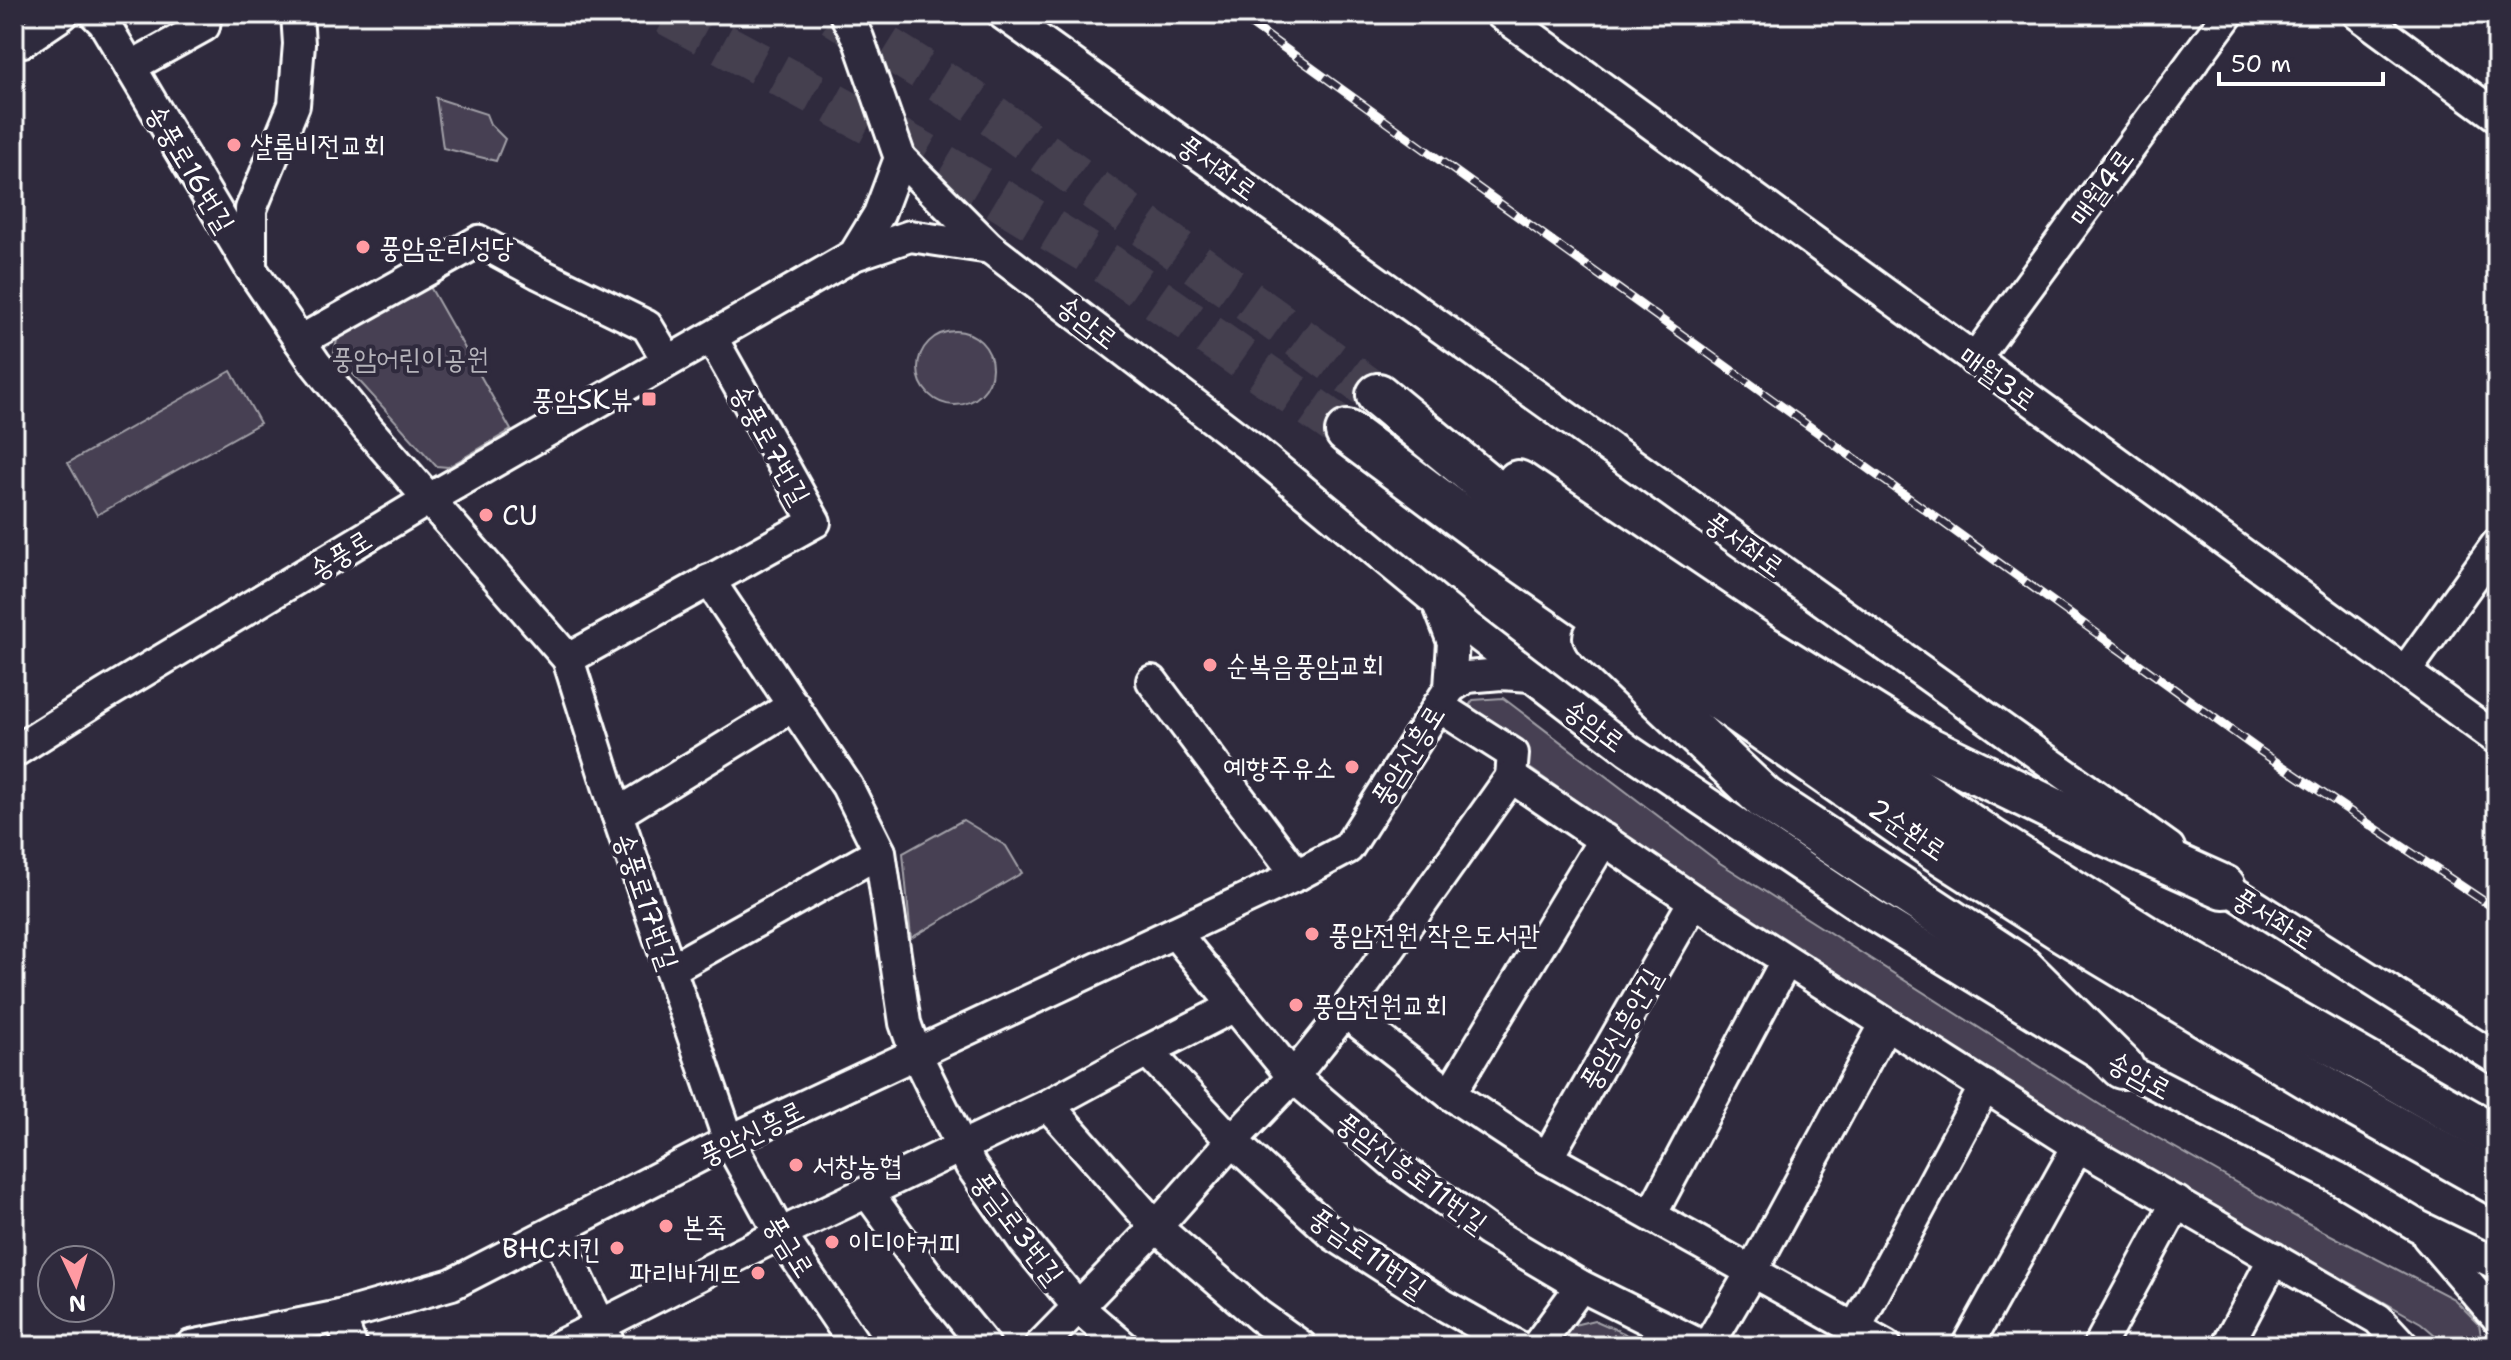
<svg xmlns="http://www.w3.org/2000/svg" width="2511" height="1360" font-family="'Shantell Sans','Poor Story',sans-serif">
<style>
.green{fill:#464152;stroke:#a2a0a8;stroke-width:2}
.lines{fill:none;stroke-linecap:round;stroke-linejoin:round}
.highway-tunnel{stroke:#443f50;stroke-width:42;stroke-dasharray:42 21;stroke-linecap:butt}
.minor-casing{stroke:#fff;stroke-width:36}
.highway-casing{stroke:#fff;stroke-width:48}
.minor{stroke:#2f2a3d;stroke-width:30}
.highway{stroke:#2f2a3d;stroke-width:42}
.rail-casing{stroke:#fff;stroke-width:9}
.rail{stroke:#2f2a3d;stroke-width:6;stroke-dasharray:18;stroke-linecap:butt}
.poi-dot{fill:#ff9aa2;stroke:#2f2a3d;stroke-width:3}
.labels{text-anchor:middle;stroke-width:8;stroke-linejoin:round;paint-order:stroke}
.poi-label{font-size:28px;fill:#fff;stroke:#2f2a3d;text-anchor:start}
.street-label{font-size:28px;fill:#fff;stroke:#2f2a3d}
.park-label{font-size:28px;fill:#b5b3ba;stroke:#2f2a3d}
</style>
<rect width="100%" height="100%" fill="#2f2a3d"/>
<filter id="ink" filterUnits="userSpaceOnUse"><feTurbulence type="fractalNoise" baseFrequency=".0125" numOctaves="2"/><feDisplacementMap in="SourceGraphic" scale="16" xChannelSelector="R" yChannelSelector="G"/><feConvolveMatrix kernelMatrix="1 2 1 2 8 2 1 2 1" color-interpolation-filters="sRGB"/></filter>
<g filter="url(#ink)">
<g class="green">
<polygon points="436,98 486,114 490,124 505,139 496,161 443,148"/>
<polygon points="429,285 511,430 448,467 436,466 334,353 338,336"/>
<circle cx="955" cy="368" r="37"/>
<polygon points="231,371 260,423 97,515 68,463"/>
<polygon points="1503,698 1720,863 2102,1106 2298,1218 2454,1299 2479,1324 2483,1346 2448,1346 2421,1323 2086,1133 1702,889 1524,764 1464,713 1473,700"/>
<polygon points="963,820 1006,846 1022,873 911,938 903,853"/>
<polygon points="1594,1320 1624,1333 1641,1346 1556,1346 1570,1326"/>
</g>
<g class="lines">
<g class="highway-tunnel">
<polyline points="667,14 920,151 1107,264 1347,432"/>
<polyline points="833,14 968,98 1378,395"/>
</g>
<g class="minor-casing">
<g id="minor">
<polyline points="95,14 104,23 251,269 315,363 368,429 568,659 617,814 729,1141 780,1234 856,1346"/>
<polyline points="845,14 858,38 900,158 990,248 1254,450 1470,629 1628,750 1870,913 2122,1067 2336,1177 2418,1226 2497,1264"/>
<polyline points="1003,14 2169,848"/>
<polyline points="1501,14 2497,739"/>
<polyline points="2358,14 2497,116"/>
<polyline points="23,41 63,14"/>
<polyline points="130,67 204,26 206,14"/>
<polyline points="854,255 910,236 990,248"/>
<polyline points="251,267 251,209 294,105 299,44 297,14"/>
<polyline points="300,341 479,241 538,273 647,326 668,361"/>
<polyline points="1974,360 2228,14"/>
<polyline points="709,580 847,786 880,852 905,1023 916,1054 971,1166 1023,1240 1079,1308 1123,1346"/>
<polyline points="568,659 815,522 712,338"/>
<polyline points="2405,672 2497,544"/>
<polyline points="1152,681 1297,875"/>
<polyline points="1450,688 1467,677 1501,674 1531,676"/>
<polyline points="1438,706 1513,754 1511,777"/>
<polyline points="14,752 104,695 429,499 854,255 879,214 900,158"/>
<polyline points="1511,777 1694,901 2078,1146 2378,1319 2403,1346"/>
<polyline points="617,814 794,705"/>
<polyline points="2208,876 2497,1059"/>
<polyline points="1175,933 1293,1077 1396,1165 1488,1231 1581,1286 1702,1346"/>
<polyline points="671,969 880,852"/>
<polyline points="1345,1012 1450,1094 1547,1158 1886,1346"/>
<polyline points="1147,1051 1235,1006"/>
<polyline points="1450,1094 1604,839"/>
<polyline points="1048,1105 1156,1227 1259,1316 1301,1346"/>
<polyline points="1547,1158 1694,901"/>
<polyline points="868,1193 931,1280 985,1346"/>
<polyline points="1651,1215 1786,961"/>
<polyline points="556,1231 610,1346"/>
<polyline points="2428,1237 2497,1317"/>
<polyline points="340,1316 351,1346"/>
<polyline points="1855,1329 1985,1086"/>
<polyline points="191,1346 340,1316 452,1284 729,1141 1297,875 1348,848 1450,688 1453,642 1438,603"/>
<polyline points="559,1346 780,1234 1048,1105 1147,1051 1232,1141 1334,1235 1442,1304 1517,1346"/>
<polyline points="1040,1346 1156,1227 1232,1141 1293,1077 1345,1012 1511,777"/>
<polyline points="1537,1346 1581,1286"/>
<polyline points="1708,1346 1752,1271 1885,1025"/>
<polyline points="1967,1346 2078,1146"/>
<polyline points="2099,1346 2177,1202"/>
<polyline points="2227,1346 2274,1258"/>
</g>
</g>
<g class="highway-casing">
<g id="highway">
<polyline points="1378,395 1562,547 1991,840 2144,936 2497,1137"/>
<polyline points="1347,432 1492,540 1937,850 2064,931 2339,1096 2497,1184"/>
<polyline points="1518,482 1757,643 1923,746 2077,821 2224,887"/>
<polyline points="1595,637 1764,798 2022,968 2122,1067"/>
</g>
</g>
<use href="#minor" class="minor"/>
<use href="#highway" class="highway"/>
<g class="rail-casing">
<polyline id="rail" points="1237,14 2260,751 2497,910"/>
</g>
<use href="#rail" class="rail"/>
</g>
</g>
<g class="poi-dot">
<circle cx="234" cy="145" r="8"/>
<circle cx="363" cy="247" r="8"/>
<rect x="641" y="391" width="16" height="16" rx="4"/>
<circle cx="486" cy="515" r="8"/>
<circle cx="1210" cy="665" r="8"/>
<circle cx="1352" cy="767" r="8"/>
<circle cx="1312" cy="934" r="8"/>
<circle cx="1296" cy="1005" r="8"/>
<circle cx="796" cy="1165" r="8"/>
<circle cx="666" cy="1226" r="8"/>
<circle cx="832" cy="1242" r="8"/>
<circle cx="617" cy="1248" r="8"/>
<circle cx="758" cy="1273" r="8"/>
</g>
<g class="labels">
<g class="poi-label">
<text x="250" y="155">샬롬비전교회</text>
<text x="379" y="257">풍암운리성당</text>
<text x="633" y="409" text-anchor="end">풍암SK뷰</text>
<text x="502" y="525">CU</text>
<text x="1226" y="675">순복음풍암교회</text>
<text x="1336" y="777" text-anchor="end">예향주유소</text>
<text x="1328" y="944">풍암전원 작은도서관</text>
<text x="1312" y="1015">풍암전원교회</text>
<text x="812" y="1175">서창농협</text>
<text x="682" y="1236">본죽</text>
<text x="848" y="1252">이디야커피</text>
<text x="601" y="1258" text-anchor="end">BHC치킨</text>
<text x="742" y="1283" text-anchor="end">파리바게뜨</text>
</g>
<g class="street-label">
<text transform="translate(1218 167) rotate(36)" y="10">풍서좌로</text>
<text transform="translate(191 168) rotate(59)" y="10">송풍로16번길</text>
<text transform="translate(2101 187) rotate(-54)" y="10">매월4로</text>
<text transform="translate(1088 322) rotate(38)" y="10">송암로</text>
<text transform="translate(1998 378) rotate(36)" y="10">매월3로</text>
<text transform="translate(771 444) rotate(61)" y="10">송풍로7번길</text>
<text transform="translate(1745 544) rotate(36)" y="10">풍서좌로</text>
<text transform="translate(340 554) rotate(-32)" y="10">송풍로</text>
<text transform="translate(1595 725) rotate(37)" y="10">송암로</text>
<text transform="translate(1407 755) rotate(-58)" y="10">풍암신흥로</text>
<text transform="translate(1908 829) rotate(34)" y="10">2순환로</text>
<text transform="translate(647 901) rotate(71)" y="10">송풍로17번길</text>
<text transform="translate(2274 918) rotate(32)" y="10">풍서좌로</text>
<text transform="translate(1620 1029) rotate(-60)" y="10">풍암신흥안길</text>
<text transform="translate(2140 1075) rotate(29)" y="10">송암로</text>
<text transform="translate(751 1132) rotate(-26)" y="10">풍암신흥로</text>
<text transform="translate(1412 1172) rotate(37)" y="10">풍암신흥로11번길</text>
<text transform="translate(1018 1228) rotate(53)" y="10">풍금로3번길</text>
<text transform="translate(790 1246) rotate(58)" y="10">풍금로</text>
<text transform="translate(1368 1252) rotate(35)" y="10">풍금로11번길</text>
</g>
<g class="park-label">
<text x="410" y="368">풍암어린이공원</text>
</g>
</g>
<rect width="2511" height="1360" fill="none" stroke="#2f2a3d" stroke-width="48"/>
<rect x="24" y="24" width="2463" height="1312" fill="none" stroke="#fff" stroke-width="3" filter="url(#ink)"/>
<g transform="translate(76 1284) rotate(176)"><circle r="38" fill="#2f2a3d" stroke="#827f8b" stroke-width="2"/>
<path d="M0-6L14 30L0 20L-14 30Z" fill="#ff9aa2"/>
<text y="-12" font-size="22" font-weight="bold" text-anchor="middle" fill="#ffffff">N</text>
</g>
<path d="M2219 72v12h164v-12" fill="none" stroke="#ffffff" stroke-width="4"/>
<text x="2231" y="72" font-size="24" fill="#ffffff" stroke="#2f2a3d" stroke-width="6" paint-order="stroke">50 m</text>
</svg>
